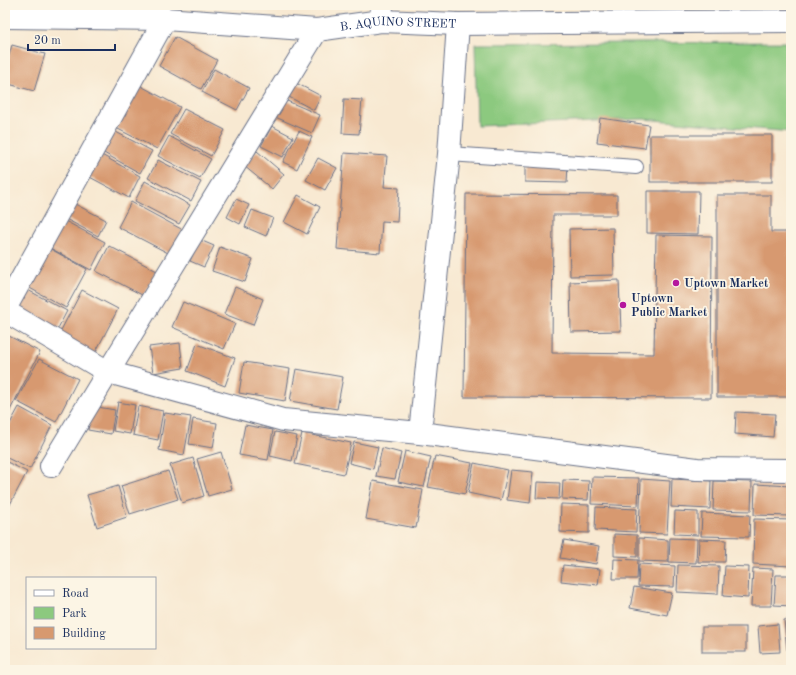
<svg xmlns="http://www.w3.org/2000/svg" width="796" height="675" font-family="'Old Standard TT',serif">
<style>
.green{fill:#8cc97f;stroke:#547c6e}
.building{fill:#d7996f}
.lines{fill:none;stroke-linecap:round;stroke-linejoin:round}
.service-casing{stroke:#687087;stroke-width:16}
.minor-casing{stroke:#687087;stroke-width:24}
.tertiary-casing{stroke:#687087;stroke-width:24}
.service{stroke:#fff;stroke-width:14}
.minor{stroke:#fff;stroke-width:22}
.tertiary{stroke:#fff;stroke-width:22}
.poi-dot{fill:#b5179e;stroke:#fcf5e5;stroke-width:1.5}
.labels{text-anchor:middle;stroke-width:3.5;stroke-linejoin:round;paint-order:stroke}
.street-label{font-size:12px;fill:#1b2f5e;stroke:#fcf5e5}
.poi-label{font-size:12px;font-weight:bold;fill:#1b2f5e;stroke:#fcf5e5;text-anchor:start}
</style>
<rect width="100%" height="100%" fill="#fcf5e5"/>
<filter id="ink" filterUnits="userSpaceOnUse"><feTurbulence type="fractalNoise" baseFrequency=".025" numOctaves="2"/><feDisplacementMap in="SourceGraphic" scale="8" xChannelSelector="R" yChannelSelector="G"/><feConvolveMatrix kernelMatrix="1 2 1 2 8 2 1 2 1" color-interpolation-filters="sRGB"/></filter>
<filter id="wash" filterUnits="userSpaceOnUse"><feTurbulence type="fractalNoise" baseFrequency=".012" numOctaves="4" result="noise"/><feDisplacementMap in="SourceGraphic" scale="16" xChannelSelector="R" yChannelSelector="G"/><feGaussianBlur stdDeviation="0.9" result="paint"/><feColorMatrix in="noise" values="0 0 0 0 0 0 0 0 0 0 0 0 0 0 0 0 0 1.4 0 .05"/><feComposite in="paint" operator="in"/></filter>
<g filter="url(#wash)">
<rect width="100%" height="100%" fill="#f8e9d2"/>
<polygon class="green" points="791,42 791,132 643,119 477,126 475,44"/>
<g id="blocks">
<g class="building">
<polygon points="175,37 217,60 201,89 159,66"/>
<polygon points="12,45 45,54 34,91 5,83 5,69"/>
<polygon points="214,69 249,88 237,110 202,92"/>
<polygon points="296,83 321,96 314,110 289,97"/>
<polygon points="139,85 180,107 157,149 116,128"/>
<polygon points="280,98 320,115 312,133 273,116"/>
<polygon points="344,99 362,100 359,134 342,133"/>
<polygon points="184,109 225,130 211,156 170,134"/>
<polygon points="600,118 649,125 645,148 597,142"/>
<polygon points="272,126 293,137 283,157 261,146"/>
<polygon points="114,131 152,151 140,173 102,152"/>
<polygon points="299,131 312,137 297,169 283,162"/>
<rect x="650" y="135" width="122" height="47"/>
<polygon points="169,136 211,159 200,178 158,156"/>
<polygon points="257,151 284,174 272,189 244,166"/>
<polygon points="98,153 140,176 129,198 86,175"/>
<polygon points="344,153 387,156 384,187 399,188 397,222 382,221 380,253 337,249"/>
<polygon points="318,158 337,168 325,190 306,180"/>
<polygon points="158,160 201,182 191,201 148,178"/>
<polygon points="525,163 568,164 567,183 525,182"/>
<polygon points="145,181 190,205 179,224 135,201"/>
<polygon points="647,191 699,191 698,234 647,233"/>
<polygon points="466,194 617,195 617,215 553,215 552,353 654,354 656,235 712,236 711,398 464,397"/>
<polygon points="298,195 320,207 307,234 284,222"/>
<polygon points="717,195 771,195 771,232 791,232 791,397 717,397"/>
<polygon points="236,199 249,205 240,224 227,217"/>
<polygon points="131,202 183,230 170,254 118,227"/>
<polygon points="73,203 106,220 98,236 64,218"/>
<polygon points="252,210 273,218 266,236 245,227"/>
<polygon points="65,221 105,242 91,270 50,248"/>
<polygon points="613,228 614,275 570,276 569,229"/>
<polygon points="200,240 214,246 204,267 190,261"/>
<polygon points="109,246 157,271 144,296 96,271"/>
<polygon points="47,247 87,269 66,308 26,286"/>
<polygon points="220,247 253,259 245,282 212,271"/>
<polygon points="619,280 621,331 571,332 570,282"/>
<polygon points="235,287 263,299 253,325 224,314"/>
<polygon points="24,288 67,311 54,336 11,313"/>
<polygon points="82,290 118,309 93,357 57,338"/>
<polygon points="183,302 235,324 224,349 172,327"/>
<polygon points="5,334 40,352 5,420"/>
<polygon points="180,343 183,368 153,373 149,347"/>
<polygon points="197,344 235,358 225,386 187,371"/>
<polygon points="39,359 78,379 56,422 16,401"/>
<polygon points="244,362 290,369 285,401 239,393"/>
<polygon points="296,369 343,377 337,409 290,401"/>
<polygon points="118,402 135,405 130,434 113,431"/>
<polygon points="92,406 115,410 111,434 88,430"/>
<polygon points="138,406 163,411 158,440 133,435"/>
<polygon points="19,407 52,425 30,469 5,457 5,433"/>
<polygon points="736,412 775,414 773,437 735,434"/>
<polygon points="165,413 191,417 184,455 159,450"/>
<polygon points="193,419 217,423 213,448 189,444"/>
<polygon points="245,425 273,430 268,460 239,455"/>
<polygon points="275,432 297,436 292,461 270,456"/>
<polygon points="302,433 351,443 344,474 295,464"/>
<polygon points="354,442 378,447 373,469 349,463"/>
<polygon points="382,448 401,453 395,479 376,476"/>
<polygon points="405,451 431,457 424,487 398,482"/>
<polygon points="221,452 232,489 208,496 197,459"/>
<polygon points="435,456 472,463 465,494 428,487"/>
<polygon points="193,458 204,496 182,503 170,465"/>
<polygon points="5,461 27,472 5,514"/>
<polygon points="474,463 508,470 501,500 468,493"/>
<polygon points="511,470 533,472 530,503 507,500"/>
<polygon points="168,471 178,499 130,514 121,486"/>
<polygon points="592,477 639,478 638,506 591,504"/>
<polygon points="641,479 670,481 667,534 639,533"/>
<polygon points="672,479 711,481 710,509 671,507"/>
<polygon points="563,480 589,481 588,500 562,499"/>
<polygon points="373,481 423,490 416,528 366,519"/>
<polygon points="714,481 752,482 751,511 713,510"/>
<polygon points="537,482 560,483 559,499 536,498"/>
<polygon points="755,484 791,486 791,516 754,515"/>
<polygon points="118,486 127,517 97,527 87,495"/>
<polygon points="561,504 589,505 589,533 560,532"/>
<polygon points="596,507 637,509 636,532 595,530"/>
<polygon points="675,511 698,512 698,535 674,534"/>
<polygon points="702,513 750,515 749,537 701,536"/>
<polygon points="754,519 791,520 791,566 753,564"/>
<polygon points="614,534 637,535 637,557 614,556"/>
<polygon points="639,538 668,540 668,562 639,561"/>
<polygon points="670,538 697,539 696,563 669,562"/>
<polygon points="699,539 726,540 725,562 698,562"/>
<polygon points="564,540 599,546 596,564 560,558"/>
<polygon points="614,559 638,560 637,579 613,579"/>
<polygon points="639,564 675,566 674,587 638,586"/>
<polygon points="563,565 600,569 598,585 561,581"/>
<polygon points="678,565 719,566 718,594 677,592"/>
<polygon points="725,566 749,567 748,598 723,596"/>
<polygon points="753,568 773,569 771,606 751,606"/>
<polygon points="776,575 791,575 791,606 774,605"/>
<polygon points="634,587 672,593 667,615 630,608"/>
<polygon points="791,619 791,649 787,650 784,620"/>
<polygon points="778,624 780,652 760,653 758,626"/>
<rect x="702" y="627" width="44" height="25"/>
</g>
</g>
</g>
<g filter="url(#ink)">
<use href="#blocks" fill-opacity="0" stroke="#687087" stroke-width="1"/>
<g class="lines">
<g class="service-casing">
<polyline id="service" points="449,154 636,167"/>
</g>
<g class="minor-casing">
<g id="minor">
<polyline points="381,21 382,5"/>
<polyline points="5,309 165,19"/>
<polyline points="5,311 108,372 283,420 420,433 697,469 791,470"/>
<polyline points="420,433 449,154 458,24"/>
<polyline points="51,466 108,372 317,30"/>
</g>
</g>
<g class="tertiary-casing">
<g id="tertiary">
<path id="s1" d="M 5,17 L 165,19 L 317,30 L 381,21 L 458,24 L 791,21"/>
</g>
</g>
<use href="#service" class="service"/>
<use href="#minor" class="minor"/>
<use href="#tertiary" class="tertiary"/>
</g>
</g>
<g class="poi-dot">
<circle cx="676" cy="283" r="4"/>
<circle cx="623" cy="305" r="4"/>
</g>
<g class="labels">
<g class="street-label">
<text dy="4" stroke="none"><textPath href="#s1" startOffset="394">B. AQUINO STREET</textPath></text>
</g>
<g class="poi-label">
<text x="684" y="287">Uptown Market</text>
<text x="631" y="302">Uptown<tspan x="631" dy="14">Public Market</tspan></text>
</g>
</g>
<rect width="796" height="675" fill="none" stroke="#fcf5e5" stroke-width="20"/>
<rect x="26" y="577" width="130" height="72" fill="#fcf5e5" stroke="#a2a6af"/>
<rect x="34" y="590" width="20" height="6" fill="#ffffff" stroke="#a2a6af"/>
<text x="62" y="597" font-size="12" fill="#1b2f5e">Road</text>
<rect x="34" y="607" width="20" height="12" fill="#8cc97f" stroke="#a2a6af"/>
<text x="62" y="617" font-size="12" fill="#1b2f5e">Park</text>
<rect x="34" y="627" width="20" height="12" fill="#d7996f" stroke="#a2a6af"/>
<text x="62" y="637" font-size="12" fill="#1b2f5e">Building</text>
<path d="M28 44v6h87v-6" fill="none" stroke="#1b2f5e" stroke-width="2"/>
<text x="34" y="44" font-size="12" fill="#1b2f5e" stroke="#fcf5e5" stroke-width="3" paint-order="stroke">20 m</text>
</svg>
